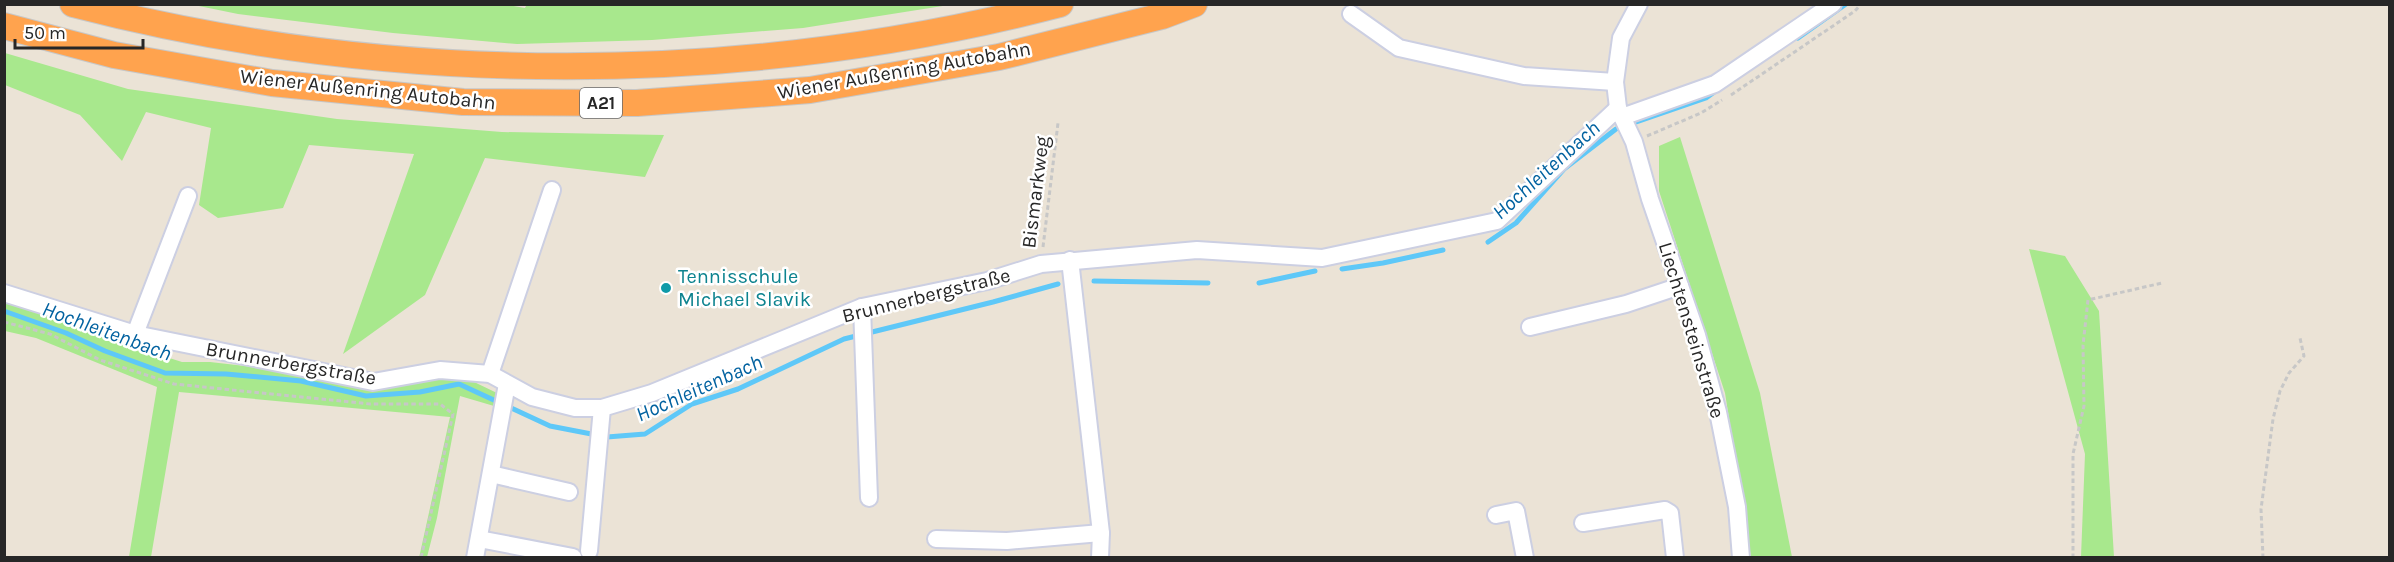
<svg xmlns="http://www.w3.org/2000/svg" width="2394" height="562" font-family="Karla,sans-serif">
<style>
.green{fill:#a8e88d}
.lines{fill:none;stroke-linecap:round;stroke-linejoin:round}
.stream{stroke:#5ec8f8;stroke-width:5}
.minor-casing{stroke:#cccfe2;stroke-width:20}
.highway-casing{stroke:#c7c7c7;stroke-width:28}
.path{stroke:#c7c7c7;stroke-width:3;stroke-dasharray:4.5 3;stroke-linecap:butt}
.minor{stroke:#fff;stroke-width:16}
.highway{stroke:#ffa34e;stroke-width:26}
.culture-dot{fill:#0f9aa8;stroke:#fff;stroke-width:2}
.labels{text-anchor:middle;stroke-width:5;stroke-linejoin:round;paint-order:stroke}
.shield{fill:#fff;stroke:#686868;stroke-width:1.5}
.shield-label{font-size:18px;font-weight:bold;fill:#272727}
.street-label{font-size:20px;fill:#272727;stroke:#fff}
.culture-label{font-size:20px;fill:#0d838f;stroke:#fff;text-anchor:start}
.water-label{font-size:21px;font-style:italic;fill:#0262a0;stroke:#fff}
</style>
<rect width="100%" height="100%" fill="#ebe3d6"/>
<g class="green">
<polygon points="502,4 525,8 527,4 949,5 803,28 652,40 517,44 393,33 238,14 194,5"/>
<polygon points="5,53 128,89 337,119 502,132 664,135 645,177 485,158 425,295 343,354 414,154 309,145 283,208 218,218 199,205 211,128 146,112 122,161 80,115 5,85"/>
<polygon points="1680,137 1760,393 1792,557 1751,557 1725,393 1659,191 1659,146"/>
<polygon points="2029,249 2065,256 2099,311 2114,557 2081,557 2085,454"/>
<polygon points="5,298 36,309 87,332 182,362 210,362 272,369 472,381 497,393 494,406 460,396 437,518 427,557 419,558 450,417 179,392 151,557 129,557 157,387 36,338 5,331"/>
</g>
<g class="lines">
<g class="stream">
<polyline points="1798,38 1846,4"/>
<polyline points="1488,242 1516,223 1564,169 1616,129 1706,98 1717,90"/>
<polyline points="1342,269 1383,263 1443,250"/>
<polyline points="1094,281 1208,283"/>
<polyline points="1259,283 1315,271"/>
<polyline points="4,311 66,333 105,351 165,373 226,374 301,381 366,396 420,392 459,384 550,426 607,437 645,434 692,404 738,389 844,339 993,302 1058,284"/>
</g>
<g class="minor-casing">
<g id="minor">
<polyline points="1639,4 1621,38 1615,82 1618,108 1634,142 1650,199 1697,335 1718,412 1737,507 1741,558"/>
<polyline points="1351,14 1399,48 1524,76 1615,82"/>
<polyline points="1622,117 1715,84 1833,4"/>
<polyline points="1070,260 1101,533 1100,558"/>
<polyline points="4,293 135,334 373,382 440,370 490,374 532,397 575,408 602,408 652,393 862,307 987,281 1041,264 1197,250 1322,258 1497,221 1618,108"/>
<polyline points="862,307 869,498"/>
<polyline points="1530,327 1626,304 1680,286"/>
<polyline points="135,334 188,196"/>
<polyline points="490,374 552,190"/>
<polyline points="491,474 569,492"/>
<polyline points="1496,515 1516,511 1525,558"/>
<polyline points="1583,523 1665,510 1670,513 1675,558"/>
<polyline points="479,539 573,557"/>
<polyline points="936,539 1007,541 1101,533"/>
<polyline points="589,551 602,408"/>
<polyline points="475,558 507,384"/>
</g>
</g>
<g class="highway-casing">
<g id="highway">
<path d="M 73,4 C 393,87 740,87 1060,4"/>
<polyline points="4,26 114,55 272,83 463,102 637,103 810,90 999,57 1162,16 1194,4"/>
</g>
</g>
<g class="path">
<polyline points="1731,95 1855,11 1861,4"/>
<polyline points="1647,136 1701,113 1722,100"/>
<polyline points="1043,247 1058,123"/>
<polyline points="4,322 50,334 100,360 174,384 370,404 440,404 453,414 421,558"/>
<polyline points="2073,558 2073,454 2084,406 2083,345 2088,300 2162,283"/>
<polyline points="2263,558 2261,509 2273,419 2280,391 2289,373 2304,356 2300,338"/>
</g>
<use href="#minor" class="minor"/>
<use href="#highway" class="highway"/>
</g>
<circle class="culture-dot" cx="666" cy="288" r="6"/>
<g class="labels">
<rect class="shield" x="580" y="88" width="42" height="30" rx="4.5"/>
<g class="shield-label">
<text x="601" y="109">A21</text>
</g>
<g class="street-label">
<text transform="translate(904 70) rotate(-10)" y="7">Wiener Außenring Autobahn</text>
<text transform="translate(368 89) rotate(6)" y="7">Wiener Außenring Autobahn</text>
<text transform="translate(1035 192) rotate(-83)" y="7">Bismarkweg</text>
<text transform="translate(926 295) rotate(-14)" y="7">Brunnerbergstraße</text>
<text transform="translate(1692 330) rotate(73)" y="7">Liechtensteinstraße</text>
<text transform="translate(291 363) rotate(10)" y="7">Brunnerbergstraße</text>
</g>
<g class="culture-label">
<text x="678" y="283">Tennisschule<tspan x="678" dy="23">Michael Slavik</tspan></text>
</g>
<g class="water-label">
<text transform="translate(1546 170) rotate(-42)" y="7">Hochleitenbach</text>
<text transform="translate(107 331) rotate(20)" y="7">Hochleitenbach</text>
<text transform="translate(699 388) rotate(-24)" y="7">Hochleitenbach</text>
</g>
</g>
<rect width="2394" height="562" fill="none" stroke="#272727" stroke-width="12"/>
<path d="M15 39v9h128v-9" fill="none" stroke="#272727" stroke-width="3"/>
<text x="24" y="39" font-size="18" fill="#272727" stroke="#ffffff" stroke-width="4.5" paint-order="stroke">50 m</text>
</svg>
